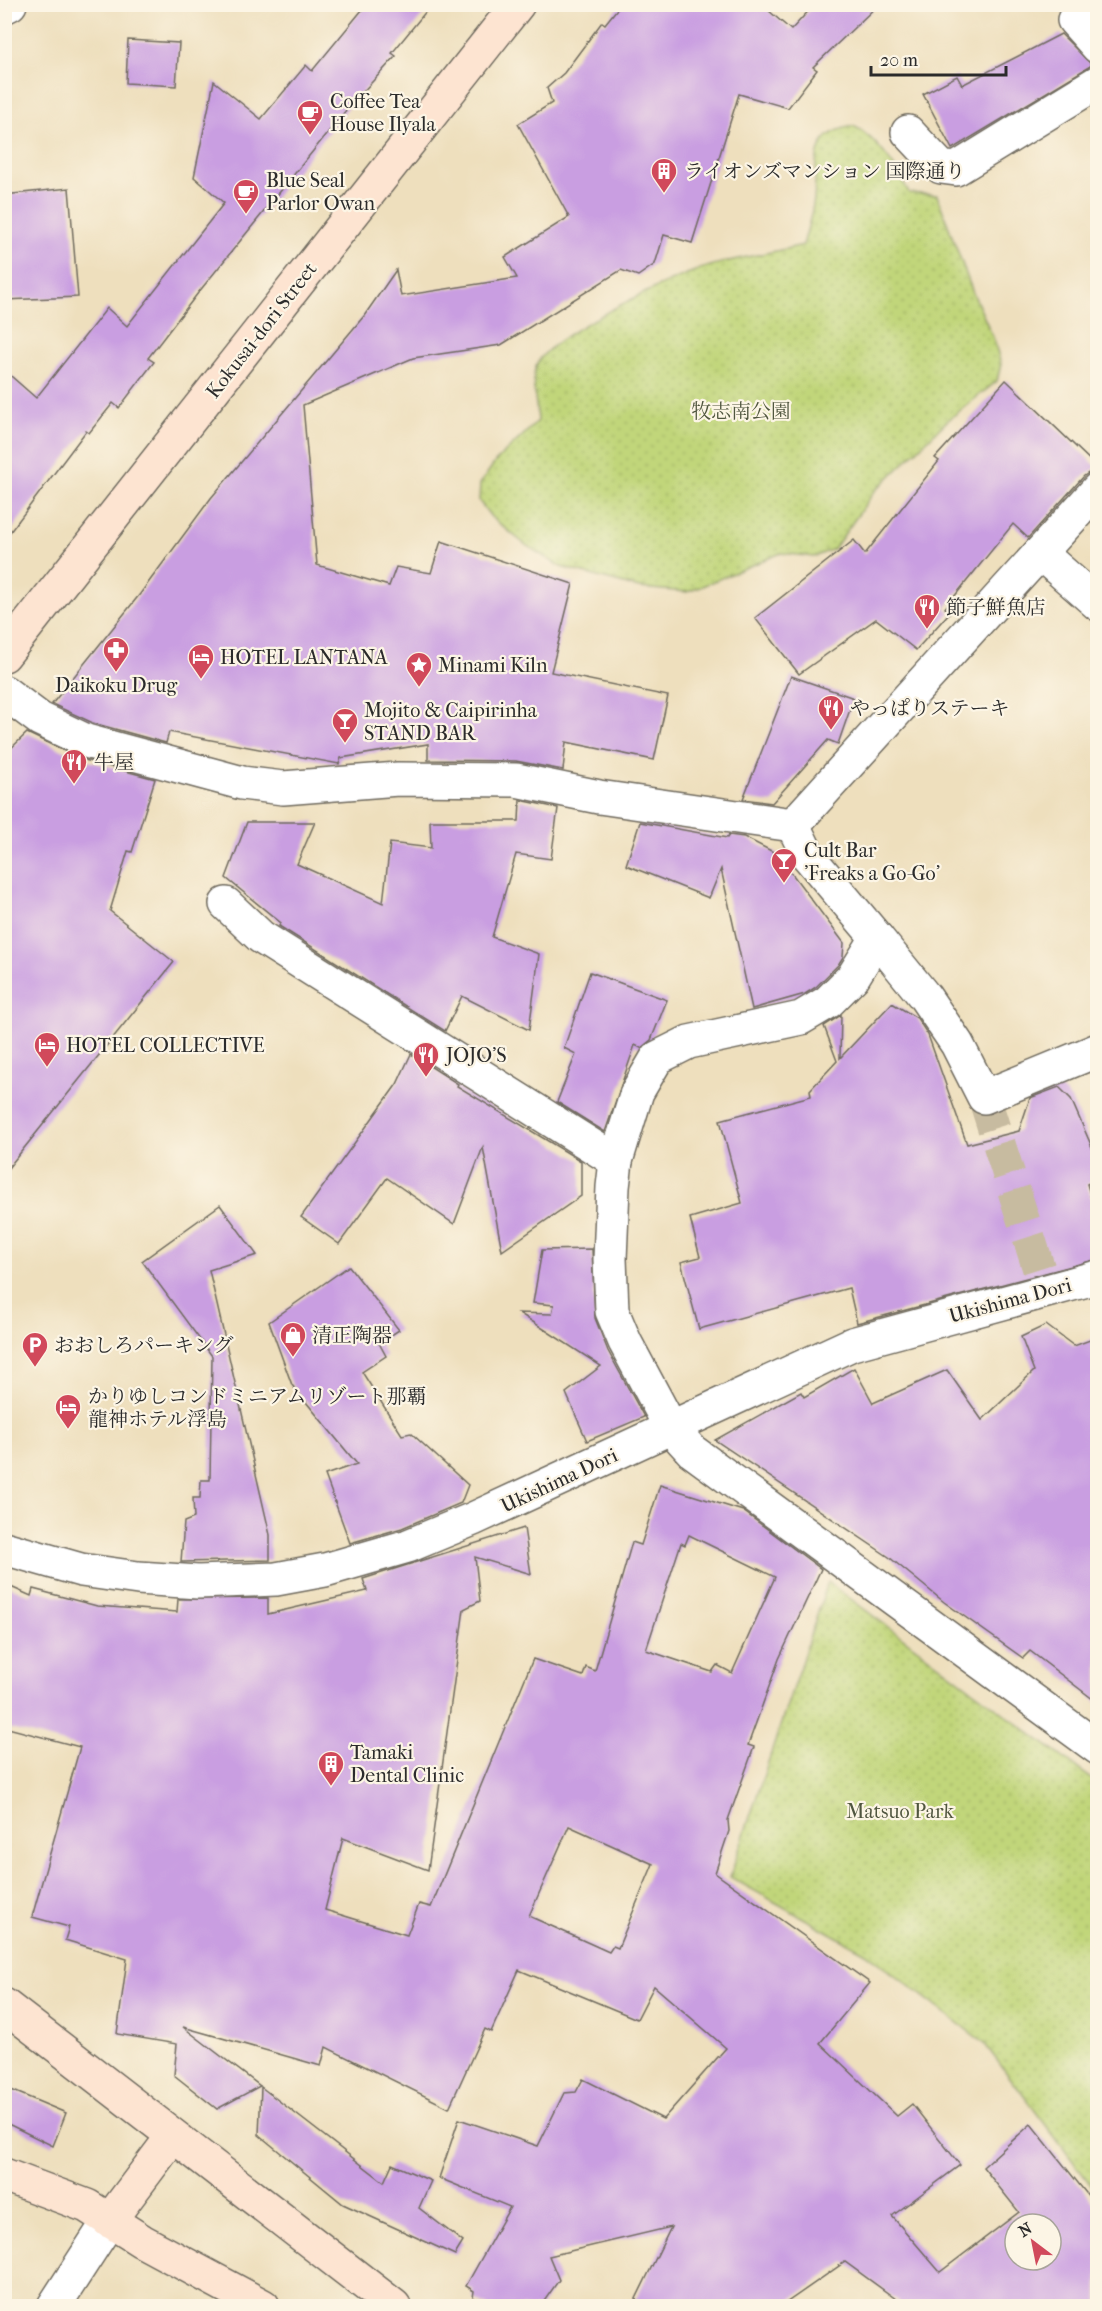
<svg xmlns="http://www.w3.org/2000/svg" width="1102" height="2311" font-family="'IM FELL French Canon','Noto Serif JP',serif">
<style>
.park{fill:url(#park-dots);stroke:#768052;stroke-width:1.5}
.building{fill:#c99ee1;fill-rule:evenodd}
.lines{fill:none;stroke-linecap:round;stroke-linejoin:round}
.street-tunnel{stroke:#c7bba0;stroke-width:33;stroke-dasharray:33 16;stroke-linecap:butt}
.street-casing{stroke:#6f6a5e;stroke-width:36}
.secondary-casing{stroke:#6f6a5e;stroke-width:36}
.street{stroke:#fff;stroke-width:33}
.secondary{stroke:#fde4d1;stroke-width:33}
.labels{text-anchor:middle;stroke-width:4.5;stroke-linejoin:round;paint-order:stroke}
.poi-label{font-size:20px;fill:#2b2b2b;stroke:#fcf5e5;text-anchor:start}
.street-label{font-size:20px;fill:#2b2b2b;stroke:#fcf5e5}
.park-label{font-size:20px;fill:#50563f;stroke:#fcf5e5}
</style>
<defs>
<pattern id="park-dots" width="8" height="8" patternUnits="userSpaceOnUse" patternTransform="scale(1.5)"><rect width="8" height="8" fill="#c1d67a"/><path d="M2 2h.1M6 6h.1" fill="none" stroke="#a6b86a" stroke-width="1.8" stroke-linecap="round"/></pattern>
</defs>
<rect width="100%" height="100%" fill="#fcf5e5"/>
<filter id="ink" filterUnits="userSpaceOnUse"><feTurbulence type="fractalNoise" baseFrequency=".0167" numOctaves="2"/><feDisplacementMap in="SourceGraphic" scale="12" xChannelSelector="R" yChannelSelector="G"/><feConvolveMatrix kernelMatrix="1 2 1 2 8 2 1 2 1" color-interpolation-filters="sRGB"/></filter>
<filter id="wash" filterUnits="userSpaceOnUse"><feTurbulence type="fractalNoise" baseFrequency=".008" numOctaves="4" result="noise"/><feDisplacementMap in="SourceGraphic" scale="24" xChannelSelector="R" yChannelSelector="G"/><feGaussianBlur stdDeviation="1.35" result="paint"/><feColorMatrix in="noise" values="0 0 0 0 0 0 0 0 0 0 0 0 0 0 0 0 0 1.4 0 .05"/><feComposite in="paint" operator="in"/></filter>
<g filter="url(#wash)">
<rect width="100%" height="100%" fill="#eedfbd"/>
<g class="park">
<path d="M 854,126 C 878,140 897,168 909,193 L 937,195 L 973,293 L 993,337 L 1001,364 L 997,381 L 947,421 L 874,492 L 834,549 L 814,557 L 781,553 L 688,592 L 639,588 L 561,567 L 527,546 L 491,517 L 479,501 L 480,484 L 495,462 L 538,421 C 537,404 529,378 538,362 C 554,334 655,287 687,274 C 720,260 767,254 803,245 C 807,230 812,214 814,199 C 818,164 808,133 854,126 Z"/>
<polygon points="828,1582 1097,1783 1097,2193 984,2043 866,1953 730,1877"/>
</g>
<g id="blocks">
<g class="building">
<polygon points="367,4 432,4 392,53 396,56 347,109 198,293 148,358 154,362 119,408 113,403 89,433 86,431 4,540 4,370 36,398 107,308 127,326 224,203 194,177 214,81 261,119 306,65 312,71"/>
<polygon points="621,4 761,4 791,30 815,4 879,4 813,67 817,70 788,108 739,94 692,243 664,235 655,264 638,276 621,270 501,345 413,358 303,405 317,565 389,586 396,567 431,573 441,541 573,584 551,672 668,696 654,760 566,742 563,770 516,761 428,760 428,744 341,758 339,764 169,732 166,743 93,723 52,704 140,594 211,498 364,316 396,270 401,296 517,278 505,257 569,217 518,124 552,103 547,88 564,73 602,22 605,24"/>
<polygon points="1061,34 1092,65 952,149 923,94 957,76 962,85"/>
<polygon points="128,40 179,43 176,86 126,83"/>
<polygon points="69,188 78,297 4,300 4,195"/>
<polygon points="1006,380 1097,467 1084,476 1028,538 1013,524 945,608 950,612 916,650 876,619 799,674 755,618 854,540 865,554 939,461 935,458"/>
<polygon points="791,676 854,698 838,744 828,740 772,803 743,799"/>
<polygon points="27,733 81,759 155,779 132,852 128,851 110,911 174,962 4,1173 4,755"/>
<polygon points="520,800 558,808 551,859 516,854 492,937 539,954 529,1030 462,996 445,1031 279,926 281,923 226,878 247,822 315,822 297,864 383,903 390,843 431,848 430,821 519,821"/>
<polygon points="640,822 727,838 729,835 744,837 785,858 779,864 793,875 844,943 843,957 838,965 816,987 805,994 752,1009 721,869 709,898 626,865"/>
<polygon points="590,972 667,1000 651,1040 641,1048 635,1045 605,1132 557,1102 576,1054 564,1048"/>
<polygon points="892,1003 917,1018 928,1035 967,1144 1019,1131 1030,1098 1059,1087 1071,1099 1098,1161 1098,1179 1087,1184 1098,1221 1098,1259 857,1323 849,1288 699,1329 681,1262 700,1257 690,1218 742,1203 720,1120 811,1096 810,1090 837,1061 824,1026 841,1015 840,1058"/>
<polygon points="411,1054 458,1084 457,1086 581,1161 581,1196 502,1251 483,1147 454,1224 387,1178 339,1244 301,1217 397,1084"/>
<polygon points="220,1205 257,1255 209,1270 270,1535 270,1560 181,1562 184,1522 194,1518 193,1498 200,1498 201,1480 210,1480 212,1356 142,1261"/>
<polygon points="592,1249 595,1318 608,1351 644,1417 587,1441 566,1393 601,1366 519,1313 552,1314 554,1305 533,1303 542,1250"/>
<polygon points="349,1266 399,1330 379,1343 386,1356 362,1372 402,1435 411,1433 468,1485 461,1503 402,1528 350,1543 325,1475 357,1464 292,1385 269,1322"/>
<polygon points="1046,1325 1074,1346 1098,1337 1098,1703 1030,1651 1023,1658 944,1602 889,1557 715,1440 801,1392 804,1397 854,1368 873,1403 947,1370 982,1420 1034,1371 1021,1337"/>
<path d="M 660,1485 L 743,1511 L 821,1569 L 779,1659 L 748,1745 L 754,1747 L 728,1820 L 729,1831 L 715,1873 L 870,1983 L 820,2043 L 897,2116 L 912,2104 L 960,2165 L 892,2216 L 940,2272 L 1019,2212 L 983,2167 L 1031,2124 L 1098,2208 L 1098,2307 L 894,2307 L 900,2302 L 845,2262 L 780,2307 L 632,2307 L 671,2227 L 549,2256 L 559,2280 L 540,2307 L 489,2307 L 473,2298 L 474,2291 L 466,2286 L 510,2207 L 439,2178 L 459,2119 L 538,2146 L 564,2093 L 576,2092 L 583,2079 L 663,2119 L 726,2048 L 654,1986 L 637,2019 L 519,1970 L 491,2032 L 485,2029 L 449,2108 L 326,2047 L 321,2066 L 183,2027 L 260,2086 L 217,2109 L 174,2075 L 177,2044 L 117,2034 L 127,1959 L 65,1940 L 69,1927 L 32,1917 L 80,1747 L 4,1727 L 4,1584 L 31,1596 L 33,1589 L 97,1606 L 177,1612 L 178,1599 L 268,1598 L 268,1614 L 367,1591 L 363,1579 L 524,1528 L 531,1574 L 475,1557 L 480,1601 L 464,1609 L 428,1870 L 343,1838 L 325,1910 L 407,1935 L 419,1904 L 431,1907 L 533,1659 L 583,1676 L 586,1667 L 595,1671 L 632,1542 L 641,1545 ZM 689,1535 L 775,1577 L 732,1673 L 717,1665 L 712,1672 L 646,1650 L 681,1543 L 685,1545 ZM 569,1826 L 653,1864 L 618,1948 L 613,1946 L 609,1952 L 529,1916 ZM 1015,2224 L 1051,2224 L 1051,2260 L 1015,2260 Z"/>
<polygon points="4,2087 66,2113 53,2146 4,2122"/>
<polygon points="261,2087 384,2182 392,2164 431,2181 419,2208 463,2242 455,2255 343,2204 259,2135"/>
</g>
</g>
</g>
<g filter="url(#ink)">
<use href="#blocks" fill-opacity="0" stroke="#6f6a5e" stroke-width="1.5"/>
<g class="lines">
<polyline class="street-tunnel" points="984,1097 1046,1291"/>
<g class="street-casing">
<g id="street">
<polyline points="4,7 10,4"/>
<polyline points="1074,20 1098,47"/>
<polyline points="908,132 941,167 956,169 1098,82"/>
<polyline points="1040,553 1098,604"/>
<polyline points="4,692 40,719 86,741 242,783 283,788 398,779 516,780 599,797 793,825"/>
<polyline points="793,825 808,856 877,938 853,977 828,1002 801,1018 689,1042 657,1058 637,1092 616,1161 613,1187 610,1259 612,1311 625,1342 671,1428 692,1451 1098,1748"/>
<polyline points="793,825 1098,489"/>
<polyline points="226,904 261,937 616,1161"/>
<polyline points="877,938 925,997 957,1044 984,1097 1098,1050"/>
<polyline points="4,1548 81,1570 138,1578 198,1582 276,1579 325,1570 408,1546 473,1519 852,1344 1098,1277"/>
<polyline points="54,2306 109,2221"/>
</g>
</g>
<g class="secondary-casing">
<g id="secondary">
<polyline points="4,655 518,4"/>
<polyline points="4,2005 394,2306"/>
<polyline points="4,2175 87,2206 142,2241 263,2306"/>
<polyline points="109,2221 173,2136"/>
</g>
</g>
<use href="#street" class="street"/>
<use href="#secondary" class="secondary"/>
</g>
</g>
<defs>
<g id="cafe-pin" transform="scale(1.35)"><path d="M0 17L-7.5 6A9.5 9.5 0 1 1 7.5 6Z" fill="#d1495b" stroke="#fcf5e5"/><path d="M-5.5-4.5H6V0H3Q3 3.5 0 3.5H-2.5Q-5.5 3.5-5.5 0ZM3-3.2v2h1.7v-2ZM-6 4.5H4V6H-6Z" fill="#fff"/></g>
<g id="building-pin" transform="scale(1.35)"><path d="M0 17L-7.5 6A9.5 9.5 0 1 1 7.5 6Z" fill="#d1495b" stroke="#fcf5e5"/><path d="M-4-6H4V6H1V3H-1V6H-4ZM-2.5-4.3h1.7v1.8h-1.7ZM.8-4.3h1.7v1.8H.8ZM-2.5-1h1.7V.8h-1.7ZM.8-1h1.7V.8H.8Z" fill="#fff"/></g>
<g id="restaurant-pin" transform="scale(1.35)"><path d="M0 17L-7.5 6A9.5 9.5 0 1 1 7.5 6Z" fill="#d1495b" stroke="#fcf5e5"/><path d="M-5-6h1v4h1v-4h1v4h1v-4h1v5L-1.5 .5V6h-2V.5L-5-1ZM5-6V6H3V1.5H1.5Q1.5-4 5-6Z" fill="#fff"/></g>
<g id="pharmacy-pin" transform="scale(1.35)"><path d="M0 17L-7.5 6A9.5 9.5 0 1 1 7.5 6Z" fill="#d1495b" stroke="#fcf5e5"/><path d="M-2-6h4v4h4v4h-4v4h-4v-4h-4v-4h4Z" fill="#fff"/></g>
<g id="hotel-pin" transform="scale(1.35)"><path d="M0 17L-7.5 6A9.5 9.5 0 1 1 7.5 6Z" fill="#d1495b" stroke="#fcf5e5"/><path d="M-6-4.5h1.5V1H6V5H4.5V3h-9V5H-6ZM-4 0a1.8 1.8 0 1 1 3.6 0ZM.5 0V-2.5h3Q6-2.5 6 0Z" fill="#fff"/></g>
<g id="sight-pin" transform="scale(1.35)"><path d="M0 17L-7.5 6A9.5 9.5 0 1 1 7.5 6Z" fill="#d1495b" stroke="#fcf5e5"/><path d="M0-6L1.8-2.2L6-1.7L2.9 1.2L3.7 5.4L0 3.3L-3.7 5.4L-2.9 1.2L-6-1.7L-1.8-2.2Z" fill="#fff"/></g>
<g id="bar-pin" transform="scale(1.35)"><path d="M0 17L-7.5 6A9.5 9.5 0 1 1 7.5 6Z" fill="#d1495b" stroke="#fcf5e5"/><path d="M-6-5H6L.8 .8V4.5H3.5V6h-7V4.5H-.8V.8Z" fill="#fff"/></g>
<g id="shop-pin" transform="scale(1.35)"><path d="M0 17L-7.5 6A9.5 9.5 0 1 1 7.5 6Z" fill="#d1495b" stroke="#fcf5e5"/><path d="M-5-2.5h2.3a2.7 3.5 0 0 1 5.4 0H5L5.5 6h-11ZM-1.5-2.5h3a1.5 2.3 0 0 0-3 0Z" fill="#fff"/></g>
<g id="parking-pin" transform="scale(1.35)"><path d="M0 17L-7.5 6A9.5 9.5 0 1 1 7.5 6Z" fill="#d1495b" stroke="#fcf5e5"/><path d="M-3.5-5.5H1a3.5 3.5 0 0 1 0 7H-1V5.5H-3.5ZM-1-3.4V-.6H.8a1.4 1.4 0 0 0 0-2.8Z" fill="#fff"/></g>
</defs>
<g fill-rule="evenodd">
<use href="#cafe-pin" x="310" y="113"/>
<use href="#building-pin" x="664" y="171"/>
<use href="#cafe-pin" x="246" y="192"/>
<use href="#restaurant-pin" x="927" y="607"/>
<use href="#pharmacy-pin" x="116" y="650"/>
<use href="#hotel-pin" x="201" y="657"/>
<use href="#sight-pin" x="419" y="665"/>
<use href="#restaurant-pin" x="831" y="708"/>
<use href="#bar-pin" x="345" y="721"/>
<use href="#restaurant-pin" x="74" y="762"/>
<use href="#bar-pin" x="784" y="861"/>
<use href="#hotel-pin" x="47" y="1045"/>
<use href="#restaurant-pin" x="426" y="1055"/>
<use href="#shop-pin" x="293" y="1335"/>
<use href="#parking-pin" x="35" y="1345"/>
<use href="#hotel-pin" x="68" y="1407"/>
<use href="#building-pin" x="331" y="1764"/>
</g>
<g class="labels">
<g class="poi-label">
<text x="330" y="108">Coffee Tea<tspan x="330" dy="23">House Ilyala</tspan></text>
<text x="684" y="178">ライオンズマンション 国際通り</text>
<text x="266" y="187">Blue Seal<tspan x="266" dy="23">Parlor Owan</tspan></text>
<text x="946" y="614">節子鮮魚店</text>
<text x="220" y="664">HOTEL LANTANA</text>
<text x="438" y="672">Minami Kiln</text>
<text x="116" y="692" text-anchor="middle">Daikoku Drug</text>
<text x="850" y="715">やっぱりステーキ</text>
<text x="364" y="717">Mojito &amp; Caipirinha<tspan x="364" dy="23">STAND BAR</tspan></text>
<text x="94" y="769">牛屋</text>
<text x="804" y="857">Cult Bar<tspan x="804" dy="23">'Freaks a Go-Go'</tspan></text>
<text x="66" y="1052">HOTEL COLLECTIVE</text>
<text x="446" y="1062">JOJO'S</text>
<text x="312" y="1342">清正陶器</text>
<text x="54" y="1352">おおしろパーキング</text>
<text x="88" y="1403">かりゆしコンドミニアムリゾート那覇<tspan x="88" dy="23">龍神ホテル浮島</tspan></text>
<text x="350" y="1759">Tamaki<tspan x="350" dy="23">Dental Clinic</tspan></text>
</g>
<g class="street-label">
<text transform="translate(261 330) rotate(-52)" y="7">Kokusai-dori Street</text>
<text transform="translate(1010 1300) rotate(-15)" y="7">Ukishima Dori</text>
<text transform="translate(559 1480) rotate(-25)" y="7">Ukishima Dori</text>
</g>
<g class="park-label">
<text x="741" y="418">牧志南公園</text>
<text x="900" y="1818">Matsuo Park</text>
</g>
</g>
<rect width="1102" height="2311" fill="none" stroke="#fcf5e5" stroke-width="24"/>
<g transform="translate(1033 2242) rotate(328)"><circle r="28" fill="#fcf5e5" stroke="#a8a49b" stroke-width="1.5"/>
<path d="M0-4.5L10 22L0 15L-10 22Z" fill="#d1495b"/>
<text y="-9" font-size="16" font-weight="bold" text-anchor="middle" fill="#2b2b2b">N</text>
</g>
<path d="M871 66v9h135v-9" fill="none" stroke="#2b2b2b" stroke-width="3"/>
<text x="880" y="66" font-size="18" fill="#2b2b2b" stroke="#fcf5e5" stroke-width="4.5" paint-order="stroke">20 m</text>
</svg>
